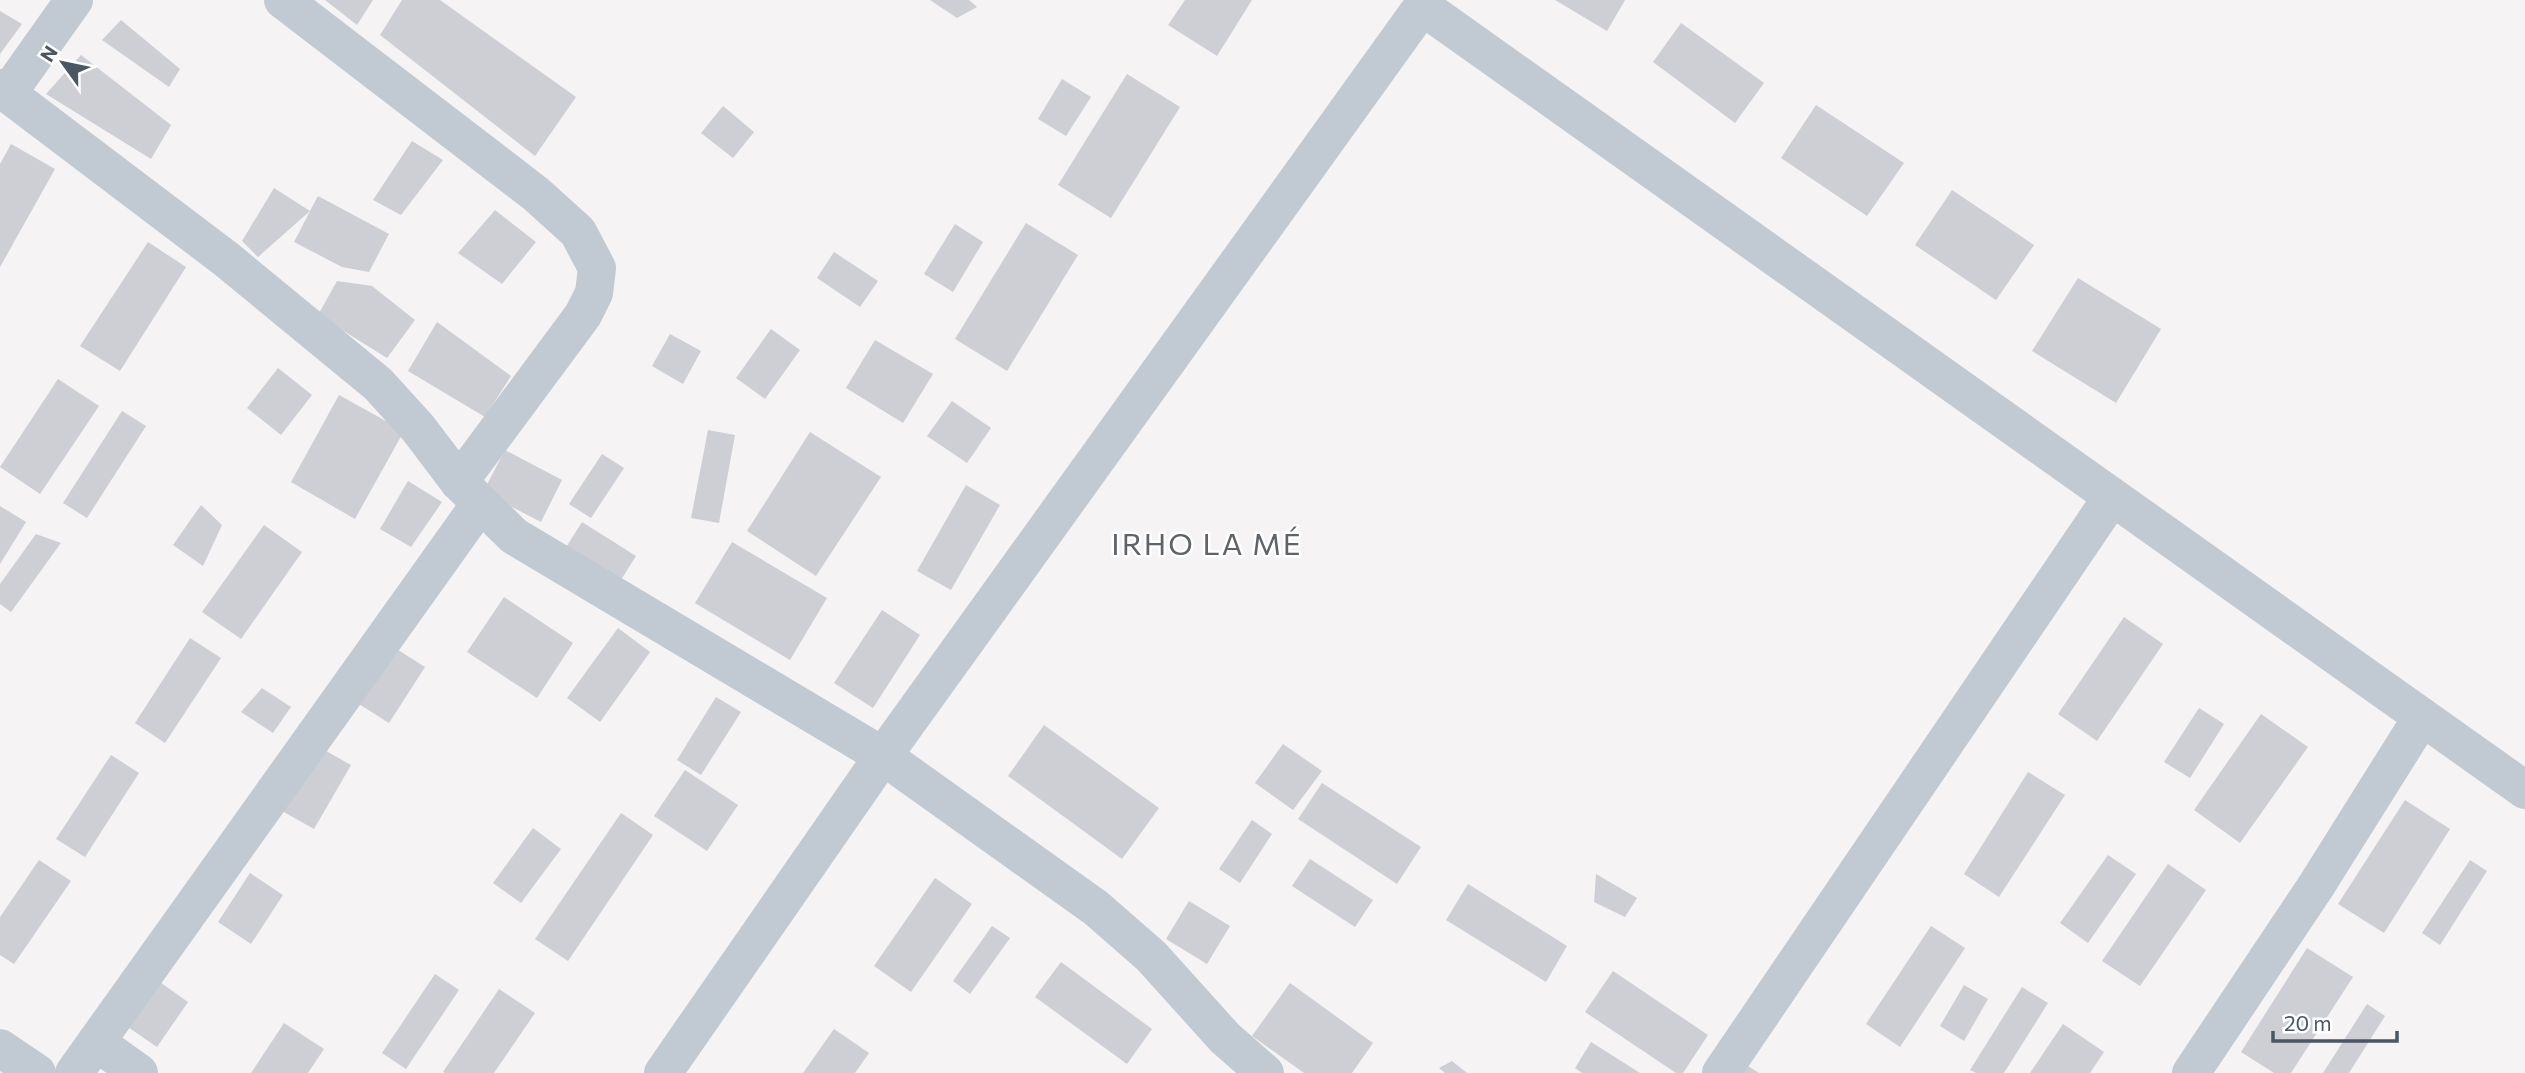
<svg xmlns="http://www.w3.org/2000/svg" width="2525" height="1073" font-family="Commissioner,sans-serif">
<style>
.building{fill:#cdcfd5}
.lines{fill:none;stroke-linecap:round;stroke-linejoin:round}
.minor{stroke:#c1cad2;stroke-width:38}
.labels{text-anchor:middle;stroke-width:5;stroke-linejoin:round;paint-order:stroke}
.quarter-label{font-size:30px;letter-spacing:2px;fill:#5f6368;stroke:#fff}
</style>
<rect width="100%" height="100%" fill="#f5f3f3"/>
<g class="building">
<polygon points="325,0 373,0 357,25"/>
<polygon points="402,0 440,0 576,97 535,156 380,35"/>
<polygon points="930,0 969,0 977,7 957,18"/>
<polygon points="1185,0 1252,0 1217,56 1168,25"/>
<polygon points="1555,0 1625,0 1607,31"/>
<polygon points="0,11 22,24 0,54"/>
<polygon points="121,20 180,69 169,87 102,40"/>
<polygon points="1681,23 1764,83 1735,123 1653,62"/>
<polygon points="81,55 171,125 151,159 46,94"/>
<polygon points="1127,74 1180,107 1111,218 1058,185"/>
<polygon points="1062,79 1091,97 1066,136 1038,119"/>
<polygon points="1816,105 1904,163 1867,216 1781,158"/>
<polygon points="723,106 754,132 733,158 701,133"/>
<polygon points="412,141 443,160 401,215 373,200"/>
<polygon points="11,144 55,169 0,267 0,164"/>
<polygon points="274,188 310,211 318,196 389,234 369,272 342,267 294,242 310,211 258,257 242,241"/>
<polygon points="1952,190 2034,245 1996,300 1915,245"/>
<polygon points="495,210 536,242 502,284 458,253"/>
<polygon points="1026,223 1078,255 1007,371 955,339"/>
<polygon points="955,224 983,242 953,292 924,274"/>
<polygon points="148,242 186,267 120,371 80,346"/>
<polygon points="834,252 878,281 860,307 817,278"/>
<polygon points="2078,278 2161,329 2116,403 2032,351"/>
<polygon points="337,281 372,286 415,320 387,358 318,315"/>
<polygon points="437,322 511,376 485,417 408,371"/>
<polygon points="771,329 800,350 765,399 736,378"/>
<polygon points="670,334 701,351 683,384 652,366"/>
<polygon points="875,340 933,374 903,423 846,388"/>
<polygon points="278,368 312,395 281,435 247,408"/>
<polygon points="58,379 99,406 40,494 0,467"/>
<polygon points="339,395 404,431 355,519 291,482"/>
<polygon points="952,401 991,428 967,463 927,436"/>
<polygon points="122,411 146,426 87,518 63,503"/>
<polygon points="708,430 735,435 719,523 691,518"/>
<polygon points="810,432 881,477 816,576 747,531"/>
<polygon points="505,450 562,480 541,522 483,492"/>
<polygon points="602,454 624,468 591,518 569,504"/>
<polygon points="408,481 442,502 411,547 380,529"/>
<polygon points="966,485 1000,505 951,590 917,571"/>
<polygon points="201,505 222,525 203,566 173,545"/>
<polygon points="0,506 26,522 0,564"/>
<polygon points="582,522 636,556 619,583 565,549"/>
<polygon points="264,525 302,552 241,639 202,612"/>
<polygon points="36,534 61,543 11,612 0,604 0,584"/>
<polygon points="732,542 827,598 790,660 695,603"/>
<polygon points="504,597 573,643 537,698 467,652"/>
<polygon points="882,610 920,635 873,708 834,683"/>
<polygon points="2124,617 2163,644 2097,741 2058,714"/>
<polygon points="618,628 650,652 600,722 567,698"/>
<polygon points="190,638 221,658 165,743 135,723"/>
<polygon points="387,643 425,667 389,723 351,699"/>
<polygon points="262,688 291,707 273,733 241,712"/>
<polygon points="716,697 741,712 701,775 677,760"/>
<polygon points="2199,708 2224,724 2190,778 2164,762"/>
<polygon points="2261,714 2308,747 2240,843 2194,810"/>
<polygon points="1044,725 1159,808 1122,859 1008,776"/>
<polygon points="1283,744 1322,771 1293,810 1255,783"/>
<polygon points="319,747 351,765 314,829 282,811"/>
<polygon points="111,755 139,773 85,857 56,839"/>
<polygon points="685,770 738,805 707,851 654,816"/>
<polygon points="2028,772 2065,795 1999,897 1964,874"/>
<polygon points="1322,783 1421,847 1397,884 1298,819"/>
<polygon points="2405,800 2450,829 2384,933 2338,904"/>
<polygon points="621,813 653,835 568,961 535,939"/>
<polygon points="1252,820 1272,834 1240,883 1219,869"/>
<polygon points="533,828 561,849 521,903 493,883"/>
<polygon points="2108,855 2136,874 2088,943 2060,923"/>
<polygon points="1310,859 1373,900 1355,927 1292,886"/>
<polygon points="39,860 71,881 14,964 0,955 0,917"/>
<polygon points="2470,860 2487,871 2440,945 2422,933"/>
<polygon points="2168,864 2206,890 2140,986 2102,961"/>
<polygon points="250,873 283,895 251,944 218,922"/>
<polygon points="1596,874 1637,898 1625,917 1594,902"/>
<polygon points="935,878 972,904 911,992 874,966"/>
<polygon points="1468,884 1567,946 1546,982 1446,920"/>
<polygon points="1189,901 1230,926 1207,964 1166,939"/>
<polygon points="992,926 1010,938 970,994 953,981"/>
<polygon points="1931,926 1965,948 1900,1047 1866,1024"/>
<polygon points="2307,948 2353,977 2291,1073 2274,1073 2241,1052"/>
<polygon points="1061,962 1152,1029 1127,1064 1035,997"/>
<polygon points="1613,971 1708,1035 1683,1073 1676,1073 1585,1012"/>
<polygon points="435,974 459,990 406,1069 382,1053"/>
<polygon points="157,980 188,1002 157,1047 125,1025"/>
<polygon points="1290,983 1373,1043 1352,1073 1304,1073 1252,1036"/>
<polygon points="1964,985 1988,999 1964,1041 1940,1026"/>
<polygon points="2022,987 2048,1003 2004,1073 1976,1073 1970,1070"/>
<polygon points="499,989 535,1013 494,1073 445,1073 443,1072"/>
<polygon points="2367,1004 2385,1016 2349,1073 2323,1073"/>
<polygon points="284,1023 324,1049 308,1073 251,1073"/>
<polygon points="2063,1024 2104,1052 2090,1073 2030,1073"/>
<polygon points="834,1029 869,1053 855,1073 803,1073"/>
<polygon points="1591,1042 1640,1073 1582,1073 1575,1068"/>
<polygon points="1452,1061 1467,1073 1445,1073 1439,1068"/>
<polygon points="1748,1066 1759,1073 1743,1073"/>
</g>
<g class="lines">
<g class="minor">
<polyline points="283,0 536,194 578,232 597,268 594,293 583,315 459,482"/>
<polyline points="1423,7 2525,790"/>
<polyline points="0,88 226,259 378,384 418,428 459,482 514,536 883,756 1096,908 1151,956 1225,1038 1265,1073"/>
<polyline points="8,93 74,0"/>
<polyline points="96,1042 139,1073"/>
<polyline points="0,1048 37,1073"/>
<polyline points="74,1073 480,504"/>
<polyline points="663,1073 883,756 1427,0"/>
<polyline points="1721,1073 2112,497"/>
<polyline points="2191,1073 2316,886 2422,717"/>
</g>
</g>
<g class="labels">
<g class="quarter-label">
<text x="1207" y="555">IRHO LA MÉ</text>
</g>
</g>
<g transform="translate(63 63) rotate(303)" stroke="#ffffff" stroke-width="5" paint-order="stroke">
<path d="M0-5L12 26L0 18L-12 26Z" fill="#4a5661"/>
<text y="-10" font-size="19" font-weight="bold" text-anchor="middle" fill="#4a5661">N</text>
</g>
<path d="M2273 1031v10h124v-10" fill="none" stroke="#4a5661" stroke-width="3.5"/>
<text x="2284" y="1031" font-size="21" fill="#4a5661" stroke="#ffffff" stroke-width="5" paint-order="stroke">20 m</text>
</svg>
